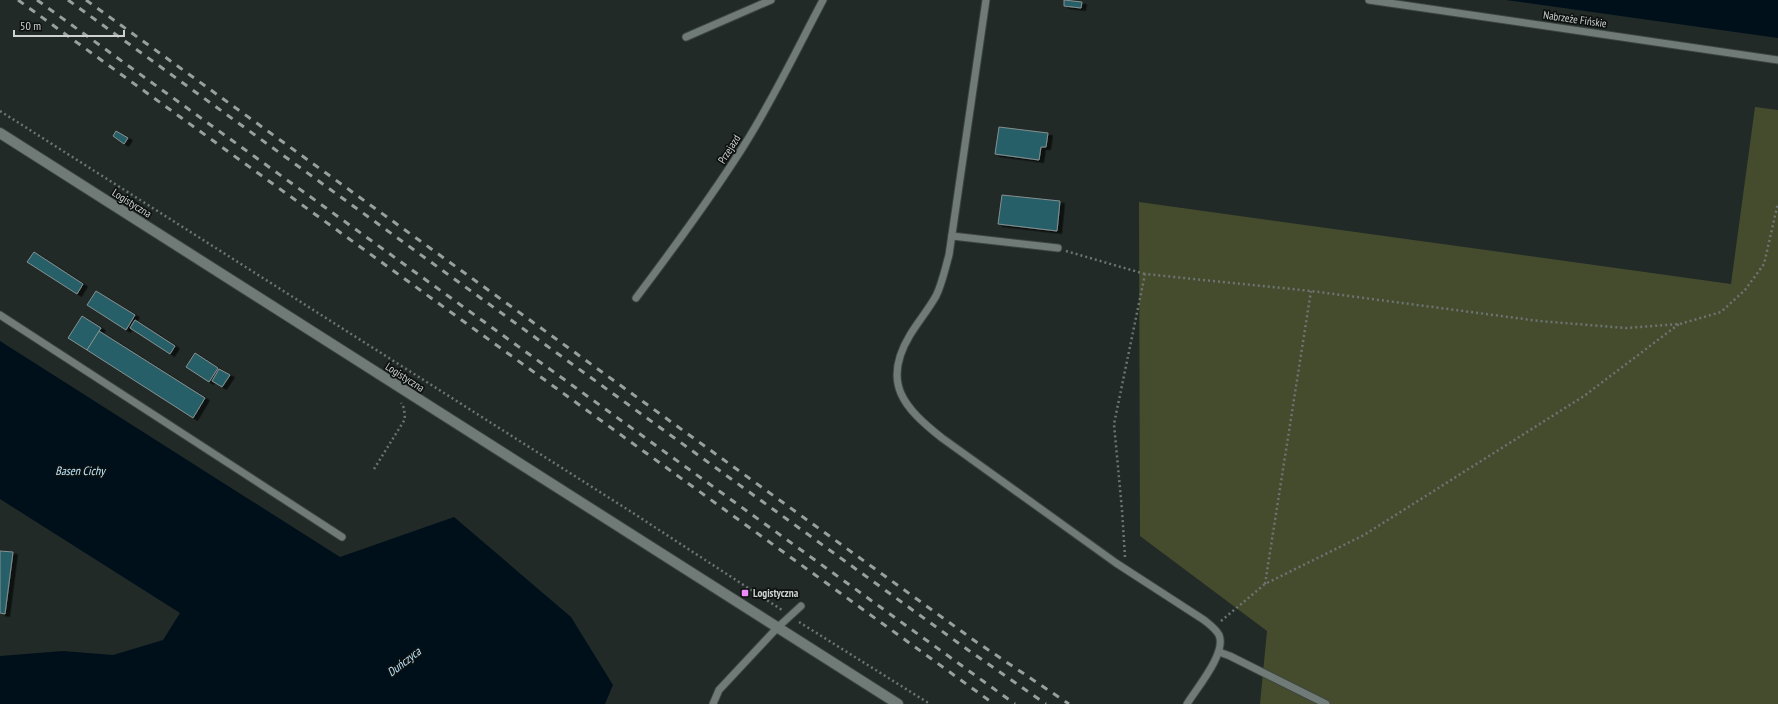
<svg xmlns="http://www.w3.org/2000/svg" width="1778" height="704" font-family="'PT Sans Narrow',sans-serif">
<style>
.green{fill:#454c2e}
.water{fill:#00101b}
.building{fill:#275f67;stroke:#859091;filter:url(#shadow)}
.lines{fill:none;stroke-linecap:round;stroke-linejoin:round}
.lane-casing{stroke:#3d4442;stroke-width:9}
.street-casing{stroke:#3d4442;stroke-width:12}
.path{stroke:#6d7472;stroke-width:2.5;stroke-dasharray:2 3;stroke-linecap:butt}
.lane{stroke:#707a77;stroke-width:7}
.street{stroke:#707a77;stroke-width:10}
.rail{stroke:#999f9e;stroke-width:3;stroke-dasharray:7 7;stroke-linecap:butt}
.poi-dot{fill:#ed8cf9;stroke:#0d1110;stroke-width:1.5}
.labels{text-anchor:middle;stroke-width:3.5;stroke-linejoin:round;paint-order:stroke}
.street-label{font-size:11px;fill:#ced3d2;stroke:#0d1110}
.poi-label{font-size:11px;font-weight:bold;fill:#ced3d2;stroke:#0d1110;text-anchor:start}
.water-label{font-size:12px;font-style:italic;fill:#bee6ff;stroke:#0d1110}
</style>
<defs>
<filter id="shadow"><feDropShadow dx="4.5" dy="2.5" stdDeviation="0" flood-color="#0009"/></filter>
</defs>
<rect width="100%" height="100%" fill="#212a27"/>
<polygon class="green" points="1755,107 1778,110 1778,704 1260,704 1267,631 1140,536 1139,202 1731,284"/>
<g class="water">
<polygon points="1506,0 1778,0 1778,38"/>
<polygon points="0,341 340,557 454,517 571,617 613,685 605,704 0,704 0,656 63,651 113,655 163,640 180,613 0,499"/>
</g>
<g class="building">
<polygon points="1064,0 1082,2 1081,8 1064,6"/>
<polygon points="999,127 1048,133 1046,147 1041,147 1039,160 995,154"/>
<polygon points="116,131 128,138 124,144 113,136"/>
<polygon points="1002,195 1060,201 1057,231 998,224"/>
<polygon points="34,252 83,284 77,294 27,262"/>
<polygon points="96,291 135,315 126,330 87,305"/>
<polygon points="82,316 101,328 87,350 68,338"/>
<polygon points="135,320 175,346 170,354 130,328"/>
<polygon points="99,331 205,398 193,418 87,350"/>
<polygon points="195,353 218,368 209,382 186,367"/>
<polygon points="219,369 230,375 222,387 212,381"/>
<polygon points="0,551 13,552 5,614 0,613"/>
</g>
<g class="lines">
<g class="lane-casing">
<g id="lane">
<path d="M 986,0 L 949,255 C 945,269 942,284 936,296 C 928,310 918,322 910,335 C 881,383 904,408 942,438 L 1116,563 L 1204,620 C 1209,624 1216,629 1219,635 C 1227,653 1196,689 1187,704"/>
<polyline points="1369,0 1778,60"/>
<polyline points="686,37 771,0"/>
<polyline points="952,236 1058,248"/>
<path d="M 636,298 C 673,249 710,199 743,147 C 773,100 797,49 823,0"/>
<polyline points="0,315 342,537"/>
<polyline points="1219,652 1230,656 1326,704"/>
<polyline points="713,704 719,690 777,628 801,606"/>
</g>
</g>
<g class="street-casing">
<polyline id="street" points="0,133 898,704"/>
</g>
<g class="path">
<polyline points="0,111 633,513 782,610"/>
<polyline points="1066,251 1145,274"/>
<polyline points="374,469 405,419 404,408 401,403"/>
<polyline points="1125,557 1122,510 1114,424 1145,274 1311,291 1539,321 1626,328 1680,324 1721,312 1745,290 1764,264 1778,203"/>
<polyline points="1265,584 1311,291"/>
<polyline points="1221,621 1265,584 1364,535 1584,396 1679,324"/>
<polyline points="799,622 930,704"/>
</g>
<use href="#lane" class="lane"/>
<use href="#street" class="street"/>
<g class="rail">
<polyline points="18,0 994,704"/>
<polyline points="37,0 1015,704"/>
<polyline points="68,0 968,650 1046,704"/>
<polyline points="86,0 975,641 1069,704"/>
</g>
</g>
<rect class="poi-dot" x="741" y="589" width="8" height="8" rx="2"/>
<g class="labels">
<g class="street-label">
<text transform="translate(1575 19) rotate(8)" y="4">Nabrzeże Fińskie</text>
<text transform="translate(729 149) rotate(-58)" y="4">Przejazd</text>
<text transform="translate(132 203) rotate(32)" y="4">Logistyczna</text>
<text transform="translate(405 377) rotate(33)" y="4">Logistyczna</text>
</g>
<g class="poi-label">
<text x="753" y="597">Logistyczna</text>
</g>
<g class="water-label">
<text x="80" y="475">Basen Cichy</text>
<text transform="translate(404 662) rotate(-38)" y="4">Duńczyca</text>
</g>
</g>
<path d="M14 30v6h110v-6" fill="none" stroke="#ced3d2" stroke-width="2"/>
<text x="20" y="30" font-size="12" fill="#ced3d2" stroke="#0d1110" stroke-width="3" paint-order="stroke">50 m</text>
</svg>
